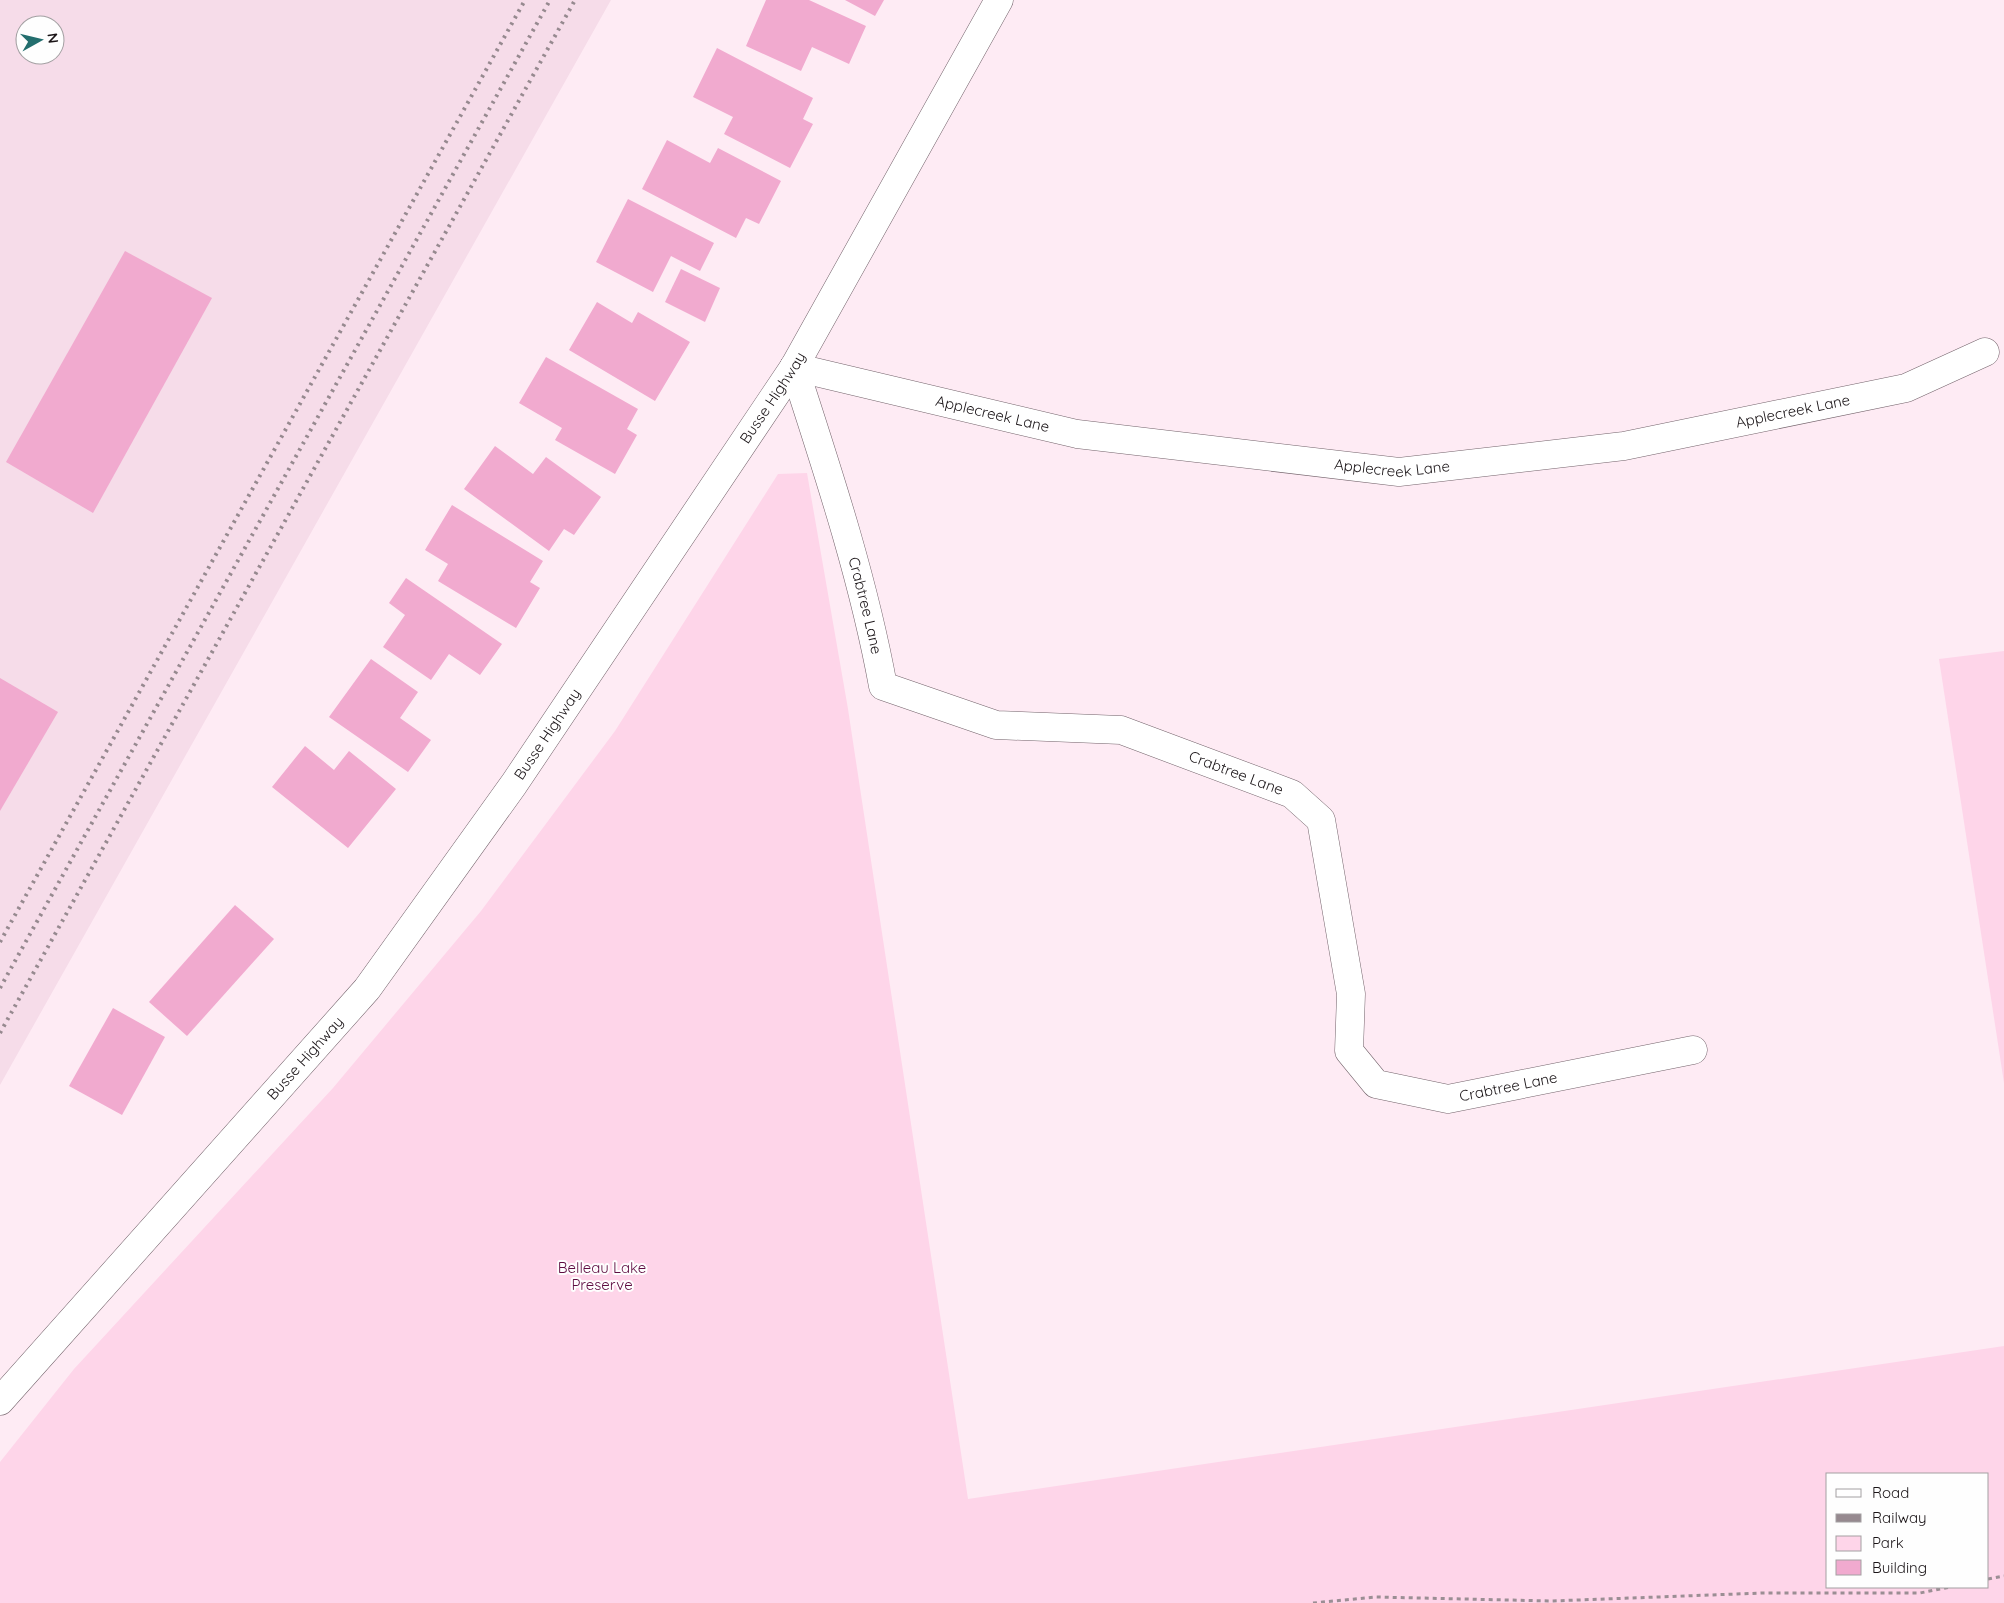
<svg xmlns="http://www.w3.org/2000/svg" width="2004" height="1603" font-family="Quicksand,sans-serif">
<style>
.built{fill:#f6dce9;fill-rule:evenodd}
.green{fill:#fed5e9;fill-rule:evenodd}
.building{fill:#f1aacf}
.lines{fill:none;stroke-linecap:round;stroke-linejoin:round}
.minor-casing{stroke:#73636b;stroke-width:29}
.major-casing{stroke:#73636b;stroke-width:29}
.path{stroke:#9b8e94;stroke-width:3;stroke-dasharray:4 4;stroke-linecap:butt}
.minor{stroke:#fff;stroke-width:28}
.major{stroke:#fff;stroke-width:28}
.rail{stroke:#96898f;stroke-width:4;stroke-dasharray:2.5 5;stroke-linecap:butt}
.labels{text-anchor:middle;stroke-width:4;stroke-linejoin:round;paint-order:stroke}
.street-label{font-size:15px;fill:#1a1417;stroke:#fefefe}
.park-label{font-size:15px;fill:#5e0c41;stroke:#fefefe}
</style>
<rect width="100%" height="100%" fill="#feebf4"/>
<path class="built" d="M 0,0 L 611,0 L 0,1085 ZM 25,25 L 55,25 L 55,55 L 25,55 Z"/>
<g class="green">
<path d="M 807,473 L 848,709 L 968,1499 L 2004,1346 L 2004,1603 L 0,1603 L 0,1462 L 74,1369 L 333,1088 L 481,911 L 615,731 L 778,474 ZM 1828,1474 L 1988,1474 L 1988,1587 L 1828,1587 Z"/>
<polygon points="2004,651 2004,1083 1939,659"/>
</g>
<g class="building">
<polygon points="766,0 809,0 866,26 849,64 812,47 801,71 746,46"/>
<polygon points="845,0 884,0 875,16"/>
<polygon points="717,48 813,98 803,119 813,124 790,168 724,134 733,117 693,97"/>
<polygon points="667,140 710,163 718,148 781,181 759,224 746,218 736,238 642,189"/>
<polygon points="628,199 714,243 700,271 671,256 653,292 596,262"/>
<polygon points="125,251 212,298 93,513 6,462"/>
<polygon points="681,269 720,288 705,322 665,302"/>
<polygon points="597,302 632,323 638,312 690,342 655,401 569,350"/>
<polygon points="546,357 638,409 627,429 637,435 615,474 555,440 562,428 519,403"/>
<polygon points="495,446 533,474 546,457 601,497 574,535 564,529 549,551 464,489"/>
<polygon points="452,505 543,561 530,582 540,588 516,628 438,581 448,564 425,550"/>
<polygon points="406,578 502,644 480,675 449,654 431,680 383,647 405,615 389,603"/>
<polygon points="371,659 418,692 400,718 431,740 408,772 329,717"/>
<polygon points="0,678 58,712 0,811"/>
<polygon points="305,746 334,770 349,751 396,789 348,848 272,787"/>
<polygon points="235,905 274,939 187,1036 149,1002"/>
<polygon points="113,1008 165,1037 122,1115 69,1086"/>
</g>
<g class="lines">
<g class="minor-casing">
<g id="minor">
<path id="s1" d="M 794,367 C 828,472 863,577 883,686 L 996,725 L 1121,730 L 1292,794 L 1321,820 L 1351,994 L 1349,1051 L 1376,1084 L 1448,1099 L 1693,1050"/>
<path id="s2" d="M 794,367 L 1077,434 L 1399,472 L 1624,446 L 1906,388 L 1985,352"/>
</g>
</g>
<g class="major-casing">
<g id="major">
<path id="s3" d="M 0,1401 L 367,989 L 514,784 L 794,367 L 999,0"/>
</g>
</g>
<g class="path">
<polyline points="1988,1579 2004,1576"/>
<polyline points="1313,1603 1376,1597 1552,1601 1763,1593 1920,1593 1950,1587"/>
</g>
<use href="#minor" class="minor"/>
<use href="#major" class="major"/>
<g class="rail">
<polyline points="0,942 525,0"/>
<polyline points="0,988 550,0"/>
<polyline points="0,1033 575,0"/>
</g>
</g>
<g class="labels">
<g class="street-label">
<text dy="5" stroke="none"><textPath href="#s3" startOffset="1269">Busse Highway</textPath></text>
<text dy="5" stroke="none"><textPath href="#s2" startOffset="1014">Applecreek Lane</textPath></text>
<text dy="5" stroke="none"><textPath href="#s2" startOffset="204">Applecreek Lane</textPath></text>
<text dy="5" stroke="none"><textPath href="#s2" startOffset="608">Applecreek Lane</textPath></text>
<text dy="5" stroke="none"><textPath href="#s1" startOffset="249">Crabtree Lane</textPath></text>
<text dy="5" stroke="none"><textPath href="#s3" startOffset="864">Busse Highway</textPath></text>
<text dy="5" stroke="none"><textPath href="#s1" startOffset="699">Crabtree Lane</textPath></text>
<text dy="5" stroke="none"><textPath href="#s3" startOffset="459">Busse Highway</textPath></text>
<text dy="5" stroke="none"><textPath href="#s1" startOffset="1209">Crabtree Lane</textPath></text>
</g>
<g class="park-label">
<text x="602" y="1273">Belleau Lake<tspan x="602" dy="17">Preserve</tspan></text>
</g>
</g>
<rect x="1826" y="1473" width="162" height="115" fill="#fefefe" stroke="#a3a0a2"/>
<rect x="1836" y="1489" width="25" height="8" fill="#ffffff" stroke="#a3a0a2"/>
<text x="1872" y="1498" font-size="15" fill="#1a1417">Road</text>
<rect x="1836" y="1514" width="25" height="8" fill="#96898f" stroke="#a3a0a2"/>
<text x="1872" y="1523" font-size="15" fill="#1a1417">Railway</text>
<rect x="1836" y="1536" width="25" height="15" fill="#fed5e9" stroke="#a3a0a2"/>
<text x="1872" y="1548" font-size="15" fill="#1a1417">Park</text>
<rect x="1836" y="1560" width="25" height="15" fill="#f1aacf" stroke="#a3a0a2"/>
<text x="1872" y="1573" font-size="15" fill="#1a1417">Building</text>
<g transform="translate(40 40) rotate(82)"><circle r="24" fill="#fefefe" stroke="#a3a0a2"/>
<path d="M0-4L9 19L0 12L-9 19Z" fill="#236e6e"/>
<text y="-8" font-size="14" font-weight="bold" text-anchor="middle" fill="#1a1417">N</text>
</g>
</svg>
